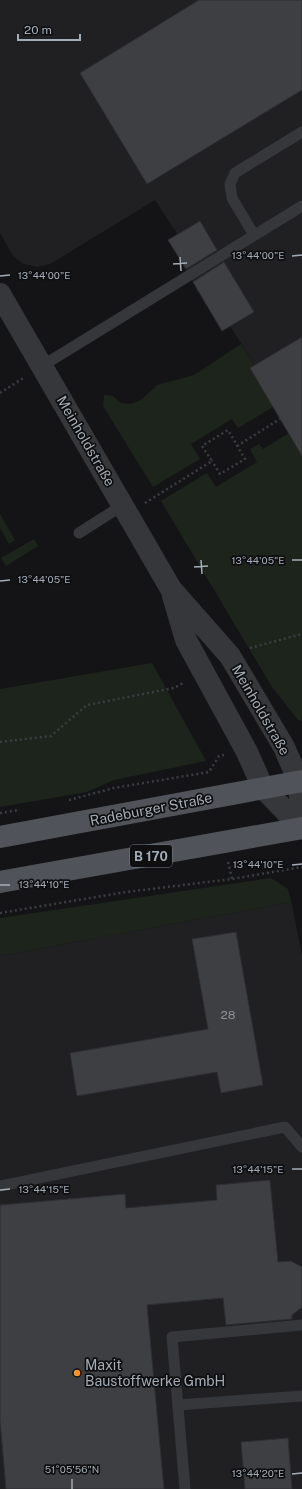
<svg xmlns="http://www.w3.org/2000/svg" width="302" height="1489" font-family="'Public Sans',sans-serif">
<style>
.built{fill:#202023}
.green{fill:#1c241c}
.building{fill:#3e3f43;stroke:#2e2e32}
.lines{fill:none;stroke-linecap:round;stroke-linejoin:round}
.path{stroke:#3a3e42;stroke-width:2.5;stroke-dasharray:2 3;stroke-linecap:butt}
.service{stroke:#35373b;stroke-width:11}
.minor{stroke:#35373b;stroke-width:22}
.primary{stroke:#50545a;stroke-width:22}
.ticks{fill:none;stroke:#a4adb7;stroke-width:1.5}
.poi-dot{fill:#ff9423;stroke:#0f0f11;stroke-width:1.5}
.labels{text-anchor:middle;stroke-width:3.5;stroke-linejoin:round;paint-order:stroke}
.number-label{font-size:12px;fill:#8a929a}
.shield{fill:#0f0f11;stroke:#777e85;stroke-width:1}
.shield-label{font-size:13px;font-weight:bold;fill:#a4adb7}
.street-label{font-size:14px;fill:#a4adb7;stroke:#0f0f11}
.poi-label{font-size:14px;fill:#a4adb7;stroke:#0f0f11;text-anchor:start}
.ticks-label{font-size:10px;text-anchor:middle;fill:#a4adb7;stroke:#0f0f11;stroke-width:3.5;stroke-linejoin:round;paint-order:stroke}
</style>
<rect width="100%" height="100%" fill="#141416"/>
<g class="built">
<polygon points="0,0 302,0 302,455 250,368 255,365 230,326 222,331 168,240 178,235 155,200 50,264 37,267 24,264 13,256 0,233"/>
<polygon points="285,903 293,909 302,956 302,1489 0,1489 0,956"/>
</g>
<g class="green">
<polygon points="241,344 255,365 250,368 273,407 238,428 232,419 191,444 200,459 153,487 103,406 104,395 113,396 121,403 131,404 141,400 157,385 194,375"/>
<polygon points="289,433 302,455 302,721 298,720 272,687 161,501 207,473 216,487 257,462 250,449 259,444 263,449"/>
<polygon points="0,514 15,540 9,544 0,528"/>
<polygon points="34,539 38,546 6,566 1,558"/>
<polygon points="152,663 206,761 114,780 87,792 0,807 0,689"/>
<polygon points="271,878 288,889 293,909 285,903 0,956 0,918"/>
</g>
<g class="building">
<polygon points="199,0 302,0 302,90 147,184 80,73"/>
<polygon points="200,221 217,250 186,269 168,240"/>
<polygon points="224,262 254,312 222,331 193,282"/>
<polygon points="302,337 302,456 250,368"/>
<polygon points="236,932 263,1085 221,1093 217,1072 77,1096 70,1053 208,1029 192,939"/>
<polygon points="270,1180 278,1262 291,1261 302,1267 302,1307 292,1315 292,1319 226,1325 223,1298 147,1305 164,1489 6,1489 0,1421 0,1205 125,1194 126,1208 217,1200 216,1185"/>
<polygon points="288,1438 292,1489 245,1489 241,1442"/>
</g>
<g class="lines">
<g class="path">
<polyline points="0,393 25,377"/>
<polyline points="237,446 280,419"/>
<polyline points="145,503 212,461 202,446 228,430 245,459 220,474 212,461"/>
<polyline points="250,648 302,634"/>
<polyline points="0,742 51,736 87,705 174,688 185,682"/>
<polyline points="69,800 114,788 209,772 219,756 224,755"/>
<polyline points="0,813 19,810"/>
<polyline points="228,862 232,879"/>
<polyline points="0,913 126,892 232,879 302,867"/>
</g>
<g class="service">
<polyline points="254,235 232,198 230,184 235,173 302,132"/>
<polyline points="42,366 302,206"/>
<polyline points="79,533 123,505"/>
<polyline points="0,1186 285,1127 302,1147"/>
<polyline points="178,1405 302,1396"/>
<polyline points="185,1489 172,1337 302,1325"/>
</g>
<g class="minor">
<polyline points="0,294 171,589 230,656 284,747 299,782 302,828"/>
<polyline points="173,596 186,640 247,752 263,788 302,828"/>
</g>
<g class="primary">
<polyline points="0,837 302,781"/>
<polyline points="0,882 302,828"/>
</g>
</g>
<path class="ticks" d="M 292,256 L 302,255M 180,257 L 181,271M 173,264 L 187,263M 0,276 L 10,275M 201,560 L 202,574M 292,560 L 302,560M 194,567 L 208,566M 0,581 L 10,580M 292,865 L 302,864M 0,885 L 10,885M 292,1169 L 302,1169M 0,1190 L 10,1189M 292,1474 L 302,1473M 72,1479 L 72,1489"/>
<circle class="poi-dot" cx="77" cy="1373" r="4"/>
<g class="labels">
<g class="number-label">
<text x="228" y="1019">28</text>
</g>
<rect class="shield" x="130" y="845" width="42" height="22" rx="3"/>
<g class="shield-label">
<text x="151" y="861">B 170</text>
</g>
<g class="street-label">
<text transform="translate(86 441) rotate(60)" y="5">Meinholdstraße</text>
<text transform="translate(261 710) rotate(60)" y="5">Meinholdstraße</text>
<text transform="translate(151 809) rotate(-11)" y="5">Radeburger Straße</text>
</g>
<g class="poi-label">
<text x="85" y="1370">Maxit<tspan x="85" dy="16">Baustoffwerke GmbH</tspan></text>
</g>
</g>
<g class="ticks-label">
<text x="258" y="259">13°44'00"E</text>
<text x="44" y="279">13°44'00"E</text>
<text x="258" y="564">13°44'05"E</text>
<text x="44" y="583">13°44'05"E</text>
<text x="258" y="868">13°44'10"E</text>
<text x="44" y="888">13°44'10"E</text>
<text x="258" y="1173">13°44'15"E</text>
<text x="44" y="1193">13°44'15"E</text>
<text x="72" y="1473">51°05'56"N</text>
<text x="258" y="1477">13°44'20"E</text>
</g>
<path d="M18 34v6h62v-6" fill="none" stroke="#a4adb7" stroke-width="2"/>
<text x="24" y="34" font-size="12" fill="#a4adb7" stroke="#0f0f11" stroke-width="3" paint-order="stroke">20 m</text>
</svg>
